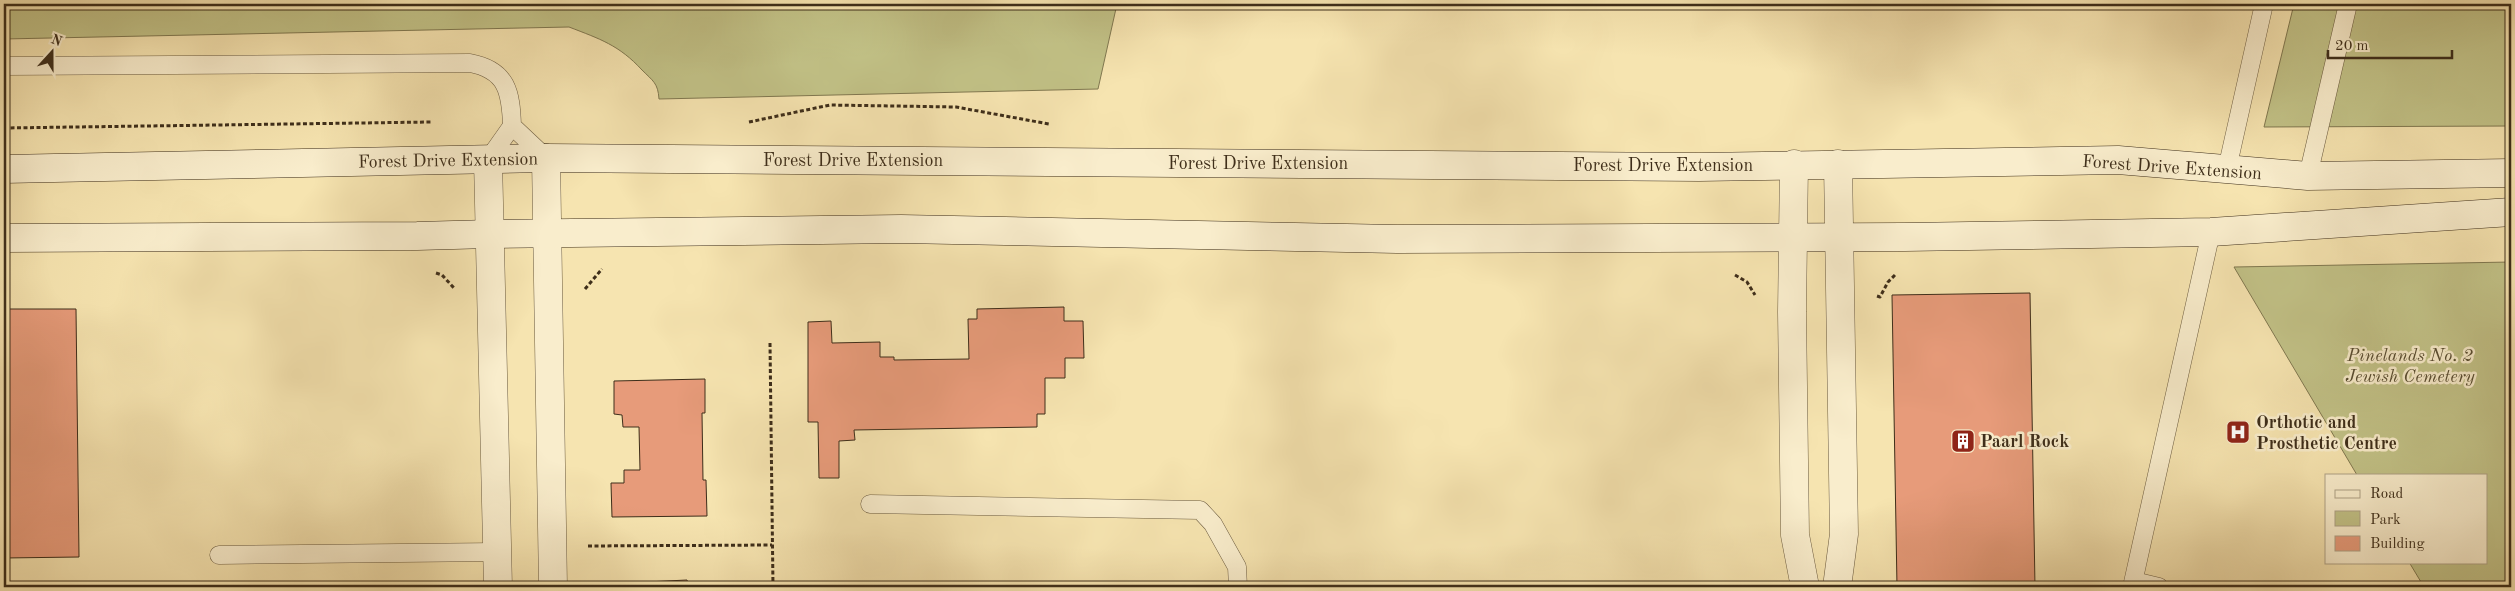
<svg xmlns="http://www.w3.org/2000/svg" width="2515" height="591" font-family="'Old Standard TT',serif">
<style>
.green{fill:#c2c287;stroke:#807850}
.building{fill:#e79b7a;stroke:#3e2e1a}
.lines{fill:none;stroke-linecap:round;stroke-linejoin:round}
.lane-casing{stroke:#6c5c40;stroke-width:19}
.street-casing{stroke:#6c5c40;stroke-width:29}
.secondary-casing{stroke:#3e2e1a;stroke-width:29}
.path{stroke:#3e2e1a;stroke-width:3;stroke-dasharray:4 2.5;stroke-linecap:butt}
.lane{stroke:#f9edcc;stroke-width:18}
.street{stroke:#f9edcc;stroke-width:28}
.secondary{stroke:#f9edcc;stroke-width:28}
.labels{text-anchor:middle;stroke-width:5;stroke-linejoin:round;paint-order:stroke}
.street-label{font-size:18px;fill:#3e2e1a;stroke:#f9edcc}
.park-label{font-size:18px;font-style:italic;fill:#584c30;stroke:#f9edcc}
.poi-label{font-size:18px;font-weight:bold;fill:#3e2e1a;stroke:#f9edcc;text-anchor:start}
</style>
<rect width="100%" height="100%" fill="#f6e4b0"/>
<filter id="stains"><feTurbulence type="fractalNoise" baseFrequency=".004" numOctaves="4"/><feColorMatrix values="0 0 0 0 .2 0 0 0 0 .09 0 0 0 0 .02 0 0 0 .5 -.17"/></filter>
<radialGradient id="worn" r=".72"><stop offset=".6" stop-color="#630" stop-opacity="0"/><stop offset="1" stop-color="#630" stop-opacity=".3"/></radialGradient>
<g class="green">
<path d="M 4,4 L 1117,4 L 1098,89 L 659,99 C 658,83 653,81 642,70 C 619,45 600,39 569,27 L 4,39 Z"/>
<polygon points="2294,4 2511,4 2511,126 2264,127"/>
<polygon points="2511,262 2511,587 2424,587 2409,562 2486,562 2486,475 2357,475 2234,267"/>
</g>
<g class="building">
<polygon points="2030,293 2035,587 1897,587 1892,295"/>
<polygon points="1064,307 1064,321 1083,321 1084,358 1065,358 1065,378 1045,378 1045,414 1037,414 1037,427 854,430 855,440 839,441 839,478 819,478 818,422 808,422 808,322 831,321 832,343 880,342 880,357 894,357 894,360 969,359 968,319 977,319 977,309"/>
<polygon points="4,309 76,309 79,557 4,558"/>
<polygon points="705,379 705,413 702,413 703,480 706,480 707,516 612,517 611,483 624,483 624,470 640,470 639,427 623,427 622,415 614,414 614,381"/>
<polygon points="687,580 688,583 722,583 723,587 626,587 626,583"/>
</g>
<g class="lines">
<g class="lane-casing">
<g id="lane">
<path d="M 4,66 L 470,63 C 507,70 511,92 512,126 L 546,158"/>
<polyline points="488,160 512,126"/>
<polyline points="2227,169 2264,4"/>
<polyline points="2308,176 2348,4"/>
<polyline points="870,504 1200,510 1213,524 1237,567 1238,587"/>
<polyline points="219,555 497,552"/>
<polyline points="2134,581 2159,587"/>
<polyline points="2132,587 2211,232"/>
</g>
</g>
<g class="street-casing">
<g id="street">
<polyline points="546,158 553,587"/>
<polyline points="488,160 498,587"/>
<polyline points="1794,164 1792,312 1795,535 1805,587"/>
<polyline points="1837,587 1844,534 1838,164"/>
</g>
</g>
<g class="secondary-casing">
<g id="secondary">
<polyline points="4,169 546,158 1699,167 2118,160 2308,176 2511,173"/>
<polyline points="4,238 417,236 490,234 901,229 1397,239 1905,237 2211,232 2511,212"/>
</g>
</g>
<g class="path">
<polyline points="749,122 830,105 956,107 1049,124"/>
<polyline points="4,128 431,122"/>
<polyline points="436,273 442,275 454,288"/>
<polyline points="1735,275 1747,282 1755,295"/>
<polyline points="585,289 602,269"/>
<polyline points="1877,296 1880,297 1888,282 1896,274"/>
<polyline points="770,343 773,587"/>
<polyline points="588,546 772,545"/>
</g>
<use href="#lane" class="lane"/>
<use href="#street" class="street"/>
<use href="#secondary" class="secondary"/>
</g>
<defs>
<g id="hospital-square" transform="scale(1.25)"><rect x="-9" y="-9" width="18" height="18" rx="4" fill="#8f2418" stroke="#f9edcc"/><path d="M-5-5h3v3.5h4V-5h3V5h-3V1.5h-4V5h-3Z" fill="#fff"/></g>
<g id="building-square" transform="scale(1.25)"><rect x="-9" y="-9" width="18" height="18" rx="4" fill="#8f2418" stroke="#f9edcc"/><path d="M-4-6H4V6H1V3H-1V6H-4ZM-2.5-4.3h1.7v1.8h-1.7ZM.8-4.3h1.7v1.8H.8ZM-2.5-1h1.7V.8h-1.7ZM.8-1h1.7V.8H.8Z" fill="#fff"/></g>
</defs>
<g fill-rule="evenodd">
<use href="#hospital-square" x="2238" y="432"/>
<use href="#building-square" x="1963" y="441"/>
</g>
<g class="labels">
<g class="street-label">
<text transform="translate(448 160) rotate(-1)" y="6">Forest Drive Extension</text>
<text x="853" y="166">Forest Drive Extension</text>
<text x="1258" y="169">Forest Drive Extension</text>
<text x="1663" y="171">Forest Drive Extension</text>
<text transform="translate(2172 167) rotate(4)" y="6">Forest Drive Extension</text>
</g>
<g class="park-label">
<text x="2410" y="361">Pinelands No. 2<tspan x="2410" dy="21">Jewish Cemetery</tspan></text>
</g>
<g class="poi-label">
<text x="2256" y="428">Orthotic and<tspan x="2256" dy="21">Prosthetic Centre</tspan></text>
<text x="1980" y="447">Paarl Rock</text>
</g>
</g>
<rect width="2515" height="591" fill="none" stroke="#f6e4b0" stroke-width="20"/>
<rect x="5" y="5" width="2505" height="581" fill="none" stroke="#3e2e1a" stroke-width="2.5"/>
<rect x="10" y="10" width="2495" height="571" fill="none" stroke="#3e2e1a"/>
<rect x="2325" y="474" width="162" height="90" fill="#f9edcc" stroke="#aea185"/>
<rect x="2335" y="490" width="25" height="8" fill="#f9edcc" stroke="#aea185"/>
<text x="2370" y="498" font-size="15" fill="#3e2e1a">Road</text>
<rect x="2335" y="511" width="25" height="15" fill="#c2c287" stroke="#aea185"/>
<text x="2370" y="524" font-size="15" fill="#3e2e1a">Park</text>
<rect x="2335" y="536" width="25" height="15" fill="#e79b7a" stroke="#aea185"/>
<text x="2370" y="548" font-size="15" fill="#3e2e1a">Building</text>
<g transform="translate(52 52) rotate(21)" stroke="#f9edcc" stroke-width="4" paint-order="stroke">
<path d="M0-4L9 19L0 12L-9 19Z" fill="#3e2e1a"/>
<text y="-8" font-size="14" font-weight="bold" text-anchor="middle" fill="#3e2e1a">N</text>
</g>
<path d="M2328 50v8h124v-8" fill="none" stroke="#3e2e1a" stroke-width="2.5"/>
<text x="2335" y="50" font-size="15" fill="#3e2e1a" stroke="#f9edcc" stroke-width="4" paint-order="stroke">20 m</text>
<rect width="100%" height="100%" filter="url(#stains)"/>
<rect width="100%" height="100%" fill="url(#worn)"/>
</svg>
